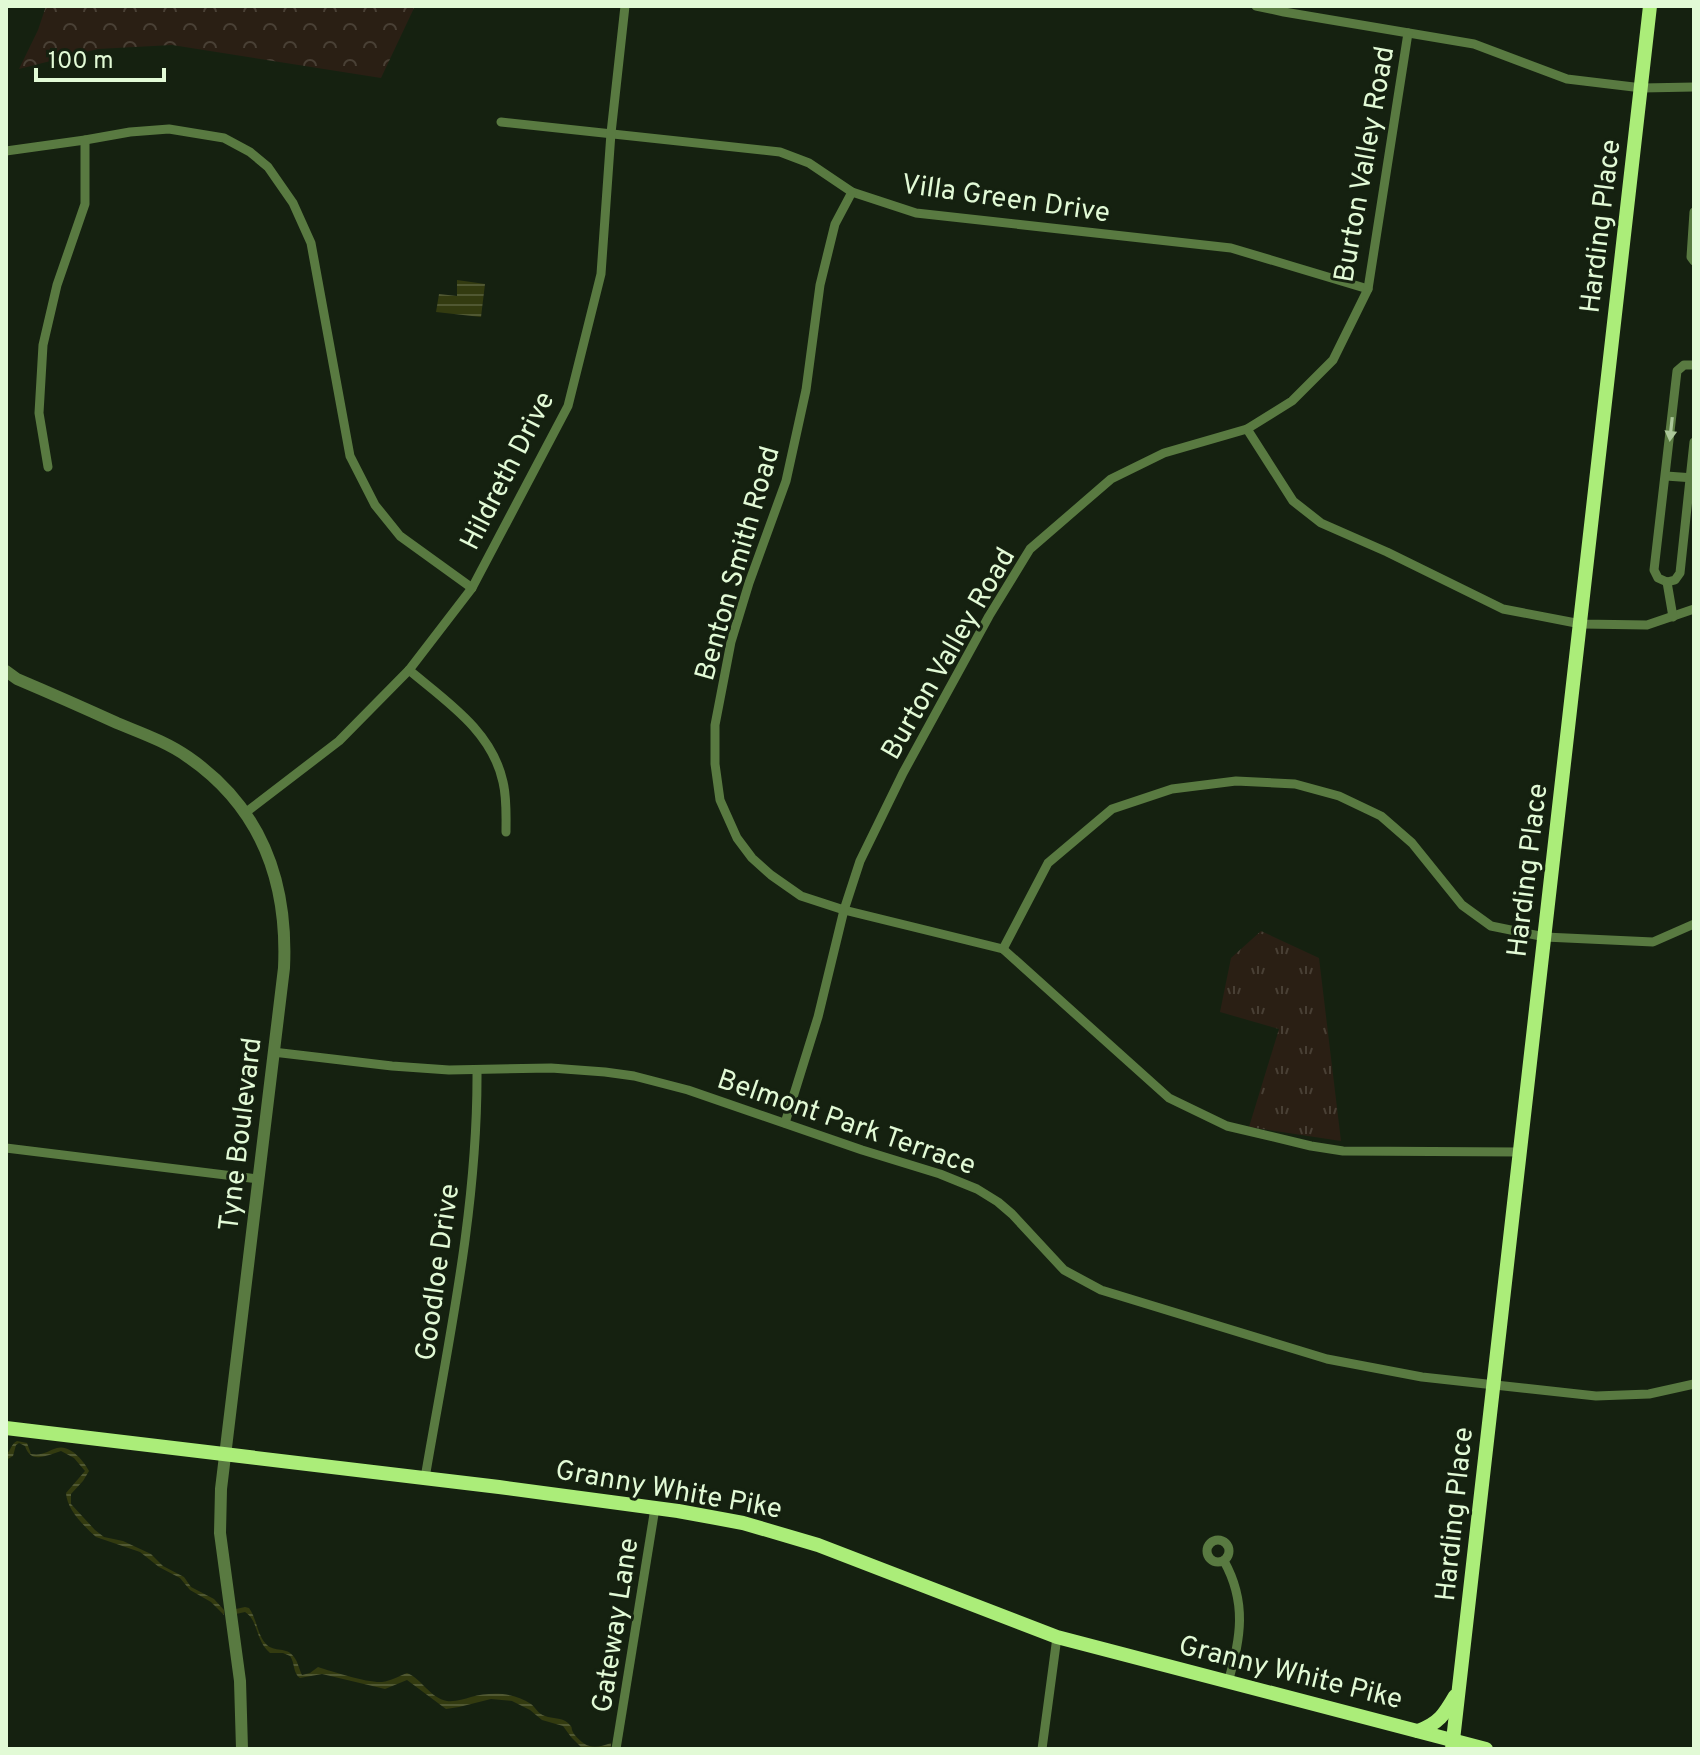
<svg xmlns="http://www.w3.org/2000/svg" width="1700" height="1755" font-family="Overpass,sans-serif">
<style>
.grass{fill:url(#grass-tufts)}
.forest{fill:url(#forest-crowns)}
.water{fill:url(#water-rules)}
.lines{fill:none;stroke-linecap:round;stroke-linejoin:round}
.minor{stroke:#597a41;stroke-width:9}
.tertiary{stroke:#597a41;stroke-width:12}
.secondary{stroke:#abed79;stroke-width:14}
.oneway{fill:#abc79a}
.labels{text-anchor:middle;stroke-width:6;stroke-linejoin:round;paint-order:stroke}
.street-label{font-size:28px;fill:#e2fad6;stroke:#152110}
</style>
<defs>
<pattern id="grass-tufts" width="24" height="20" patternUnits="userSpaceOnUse" patternTransform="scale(2)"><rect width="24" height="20" fill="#2a1f14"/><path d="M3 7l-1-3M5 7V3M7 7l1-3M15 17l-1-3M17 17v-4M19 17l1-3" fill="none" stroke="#494035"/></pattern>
<pattern id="forest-crowns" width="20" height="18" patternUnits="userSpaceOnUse" patternTransform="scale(2)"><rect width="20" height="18" fill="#2a1f14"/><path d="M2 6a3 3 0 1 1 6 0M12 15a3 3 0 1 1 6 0" fill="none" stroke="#494035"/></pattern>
<pattern id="water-rules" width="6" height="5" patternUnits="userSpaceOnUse" patternTransform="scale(2)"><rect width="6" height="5" fill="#333b10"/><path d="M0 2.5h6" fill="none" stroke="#505832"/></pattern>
</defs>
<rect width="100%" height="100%" fill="#152110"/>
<polygon class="grass" points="1261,931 1319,958 1341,1141 1249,1127 1279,1029 1220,1012 1231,958"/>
<polygon class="forest" points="46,6 415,6 381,78 172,45 98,49 19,69 38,30"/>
<g class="water">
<polygon points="457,280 485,284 481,317 436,312 439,294 457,296"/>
<path d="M 17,1441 L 27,1443 L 31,1454 C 43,1456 47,1451 57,1448 C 70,1444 84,1461 89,1471 L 83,1481 L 71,1494 L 71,1504 L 95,1530 L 104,1537 L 123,1541 L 151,1554 L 163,1566 L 184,1577 L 191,1587 L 214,1599 L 224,1610 L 224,1615 L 211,1602 L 190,1590 L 180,1578 L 159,1567 L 140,1552 L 96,1537 C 84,1526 67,1510 66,1493 L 85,1471 L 74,1458 L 61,1451 C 47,1455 31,1465 25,1446 L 19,1443 L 16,1445 L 13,1456 L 6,1460 L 6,1455 C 11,1450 11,1444 17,1441 Z"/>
<path d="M 245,1607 L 249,1608 C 257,1619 257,1635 266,1644 C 274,1653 287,1646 294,1657 C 298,1662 299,1669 302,1675 L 310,1673 L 318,1667 C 333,1672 368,1683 382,1682 C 391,1681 399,1676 407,1673 C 422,1679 430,1698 447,1701 C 455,1702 464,1699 471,1697 C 491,1692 513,1692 531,1704 C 536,1708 538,1714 545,1716 C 553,1719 561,1717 568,1723 C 575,1730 569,1726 574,1734 C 586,1749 595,1749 611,1743 L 611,1748 L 583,1749 L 571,1737 L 563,1726 L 542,1720 L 530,1710 L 512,1701 L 491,1699 L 459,1707 L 446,1709 L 407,1680 L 385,1689 L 322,1674 L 300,1678 C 293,1674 295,1663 290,1656 L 283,1653 L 270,1653 C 255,1640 259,1621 245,1612 L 236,1614 L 236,1609 Z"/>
</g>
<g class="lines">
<g class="minor">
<polyline points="1256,6 1284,12 1474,44 1567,79 1642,88 1694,87"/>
<polyline points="501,122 780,152 809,163 852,192 916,213 1231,248 1368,289"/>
<polyline points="6,151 85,140 130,132 169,129 224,138 250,152 268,167 293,203 311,243 350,456 375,505 400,536 472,588"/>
<polyline points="852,192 835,224 820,285 806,390 786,481 749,583 731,642 715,725 715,764 720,800 737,838 752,858 771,875 801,896 844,910 1003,949 1169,1098 1227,1126 1311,1146 1343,1151 1520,1152"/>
<polyline points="1694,212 1691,257 1694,261"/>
<polyline points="1247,429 1293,501 1321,523 1387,552 1503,609 1581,624 1647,625 1694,609"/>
<polyline points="48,467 39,413 43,345 57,285 85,204 85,140"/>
<polyline points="1666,476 1694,478"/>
<polyline points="1667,582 1658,578 1654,570 1677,371 1684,365 1694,365"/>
<polyline points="1667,582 1675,580 1680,573 1694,442"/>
<polyline points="1667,582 1673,617"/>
<path d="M 409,670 C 447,702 492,731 503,782 C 507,799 506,815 506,832"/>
<polyline points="245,813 339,741 409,670 472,588 568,406 601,274 611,133 625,6"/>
<polyline points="1003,949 1048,863 1112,809 1172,789 1236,781 1295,784 1339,796 1381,816 1412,843 1462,905 1491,926 1545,937 1653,942 1694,924"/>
<polyline points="273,1052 392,1066 449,1070 551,1068 605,1072 634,1076 688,1090 862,1150 940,1174 977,1189 998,1202 1012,1214 1064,1270 1101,1290 1327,1359 1422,1377 1596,1396 1649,1394 1694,1384"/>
<polyline points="785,1123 818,1017 844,910 860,861 903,773 989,616 1030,549 1111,479 1164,453 1247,429 1292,401 1333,360 1368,289 1408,33"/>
<polyline points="6,1148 258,1179"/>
<path d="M 425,1478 C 448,1343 478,1208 477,1070"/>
<circle cx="1218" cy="1551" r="11"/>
<path d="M 1224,1561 C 1247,1602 1241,1639 1228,1682"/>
<polyline points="616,1749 655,1508"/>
<polyline points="1042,1749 1057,1637"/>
</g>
<path class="tertiary" d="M 6,671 L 17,679 C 50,693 84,708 117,723 C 141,733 167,742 188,757 C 262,808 288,882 284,968 L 221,1489 L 220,1533 L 240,1681 L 242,1749"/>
<g class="secondary">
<polyline points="6,1428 499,1487 678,1511 743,1523 818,1545 1057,1637 1486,1749"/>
<path d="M 1418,1731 C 1439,1723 1444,1715 1455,1696"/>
<polyline points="1452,1749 1650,6"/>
</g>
</g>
<defs><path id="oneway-solid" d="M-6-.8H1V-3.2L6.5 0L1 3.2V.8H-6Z" transform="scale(2)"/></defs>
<use class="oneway" href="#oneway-solid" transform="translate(1671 429) rotate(96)"/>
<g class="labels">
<g class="street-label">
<text transform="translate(1363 164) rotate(-80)" y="10">Burton Valley Road</text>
<text transform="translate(1006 197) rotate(8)" y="10">Villa Green Drive</text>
<text transform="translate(1599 226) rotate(-83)" y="10">Harding Place</text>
<text transform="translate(506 470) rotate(-63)" y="10">Hildreth Drive</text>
<text transform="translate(736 563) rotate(-74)" y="10">Benton Smith Road</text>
<text transform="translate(947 653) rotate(-60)" y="10">Burton Valley Road</text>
<text transform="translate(1526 870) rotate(-83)" y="10">Harding Place</text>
<text transform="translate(847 1121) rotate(19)" y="10">Belmont Park Terrace</text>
<text transform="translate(239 1134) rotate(-83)" y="10">Tyne Boulevard</text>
<text transform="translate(436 1272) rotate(-82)" y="10">Goodloe Drive</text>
<text transform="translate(669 1488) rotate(10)" y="10">Granny White Pike</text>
<text transform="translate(1453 1514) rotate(-84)" y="10">Harding Place</text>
<text transform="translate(614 1625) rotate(-81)" y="10">Gateway Lane</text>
<text transform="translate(1291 1671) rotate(14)" y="10">Granny White Pike</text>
</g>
</g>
<rect width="1700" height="1755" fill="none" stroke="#e2fad6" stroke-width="16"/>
<path d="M36 68v12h128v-12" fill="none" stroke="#e2fad6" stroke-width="4"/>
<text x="48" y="68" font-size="24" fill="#e2fad6" stroke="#152110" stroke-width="6" paint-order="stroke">100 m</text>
</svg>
